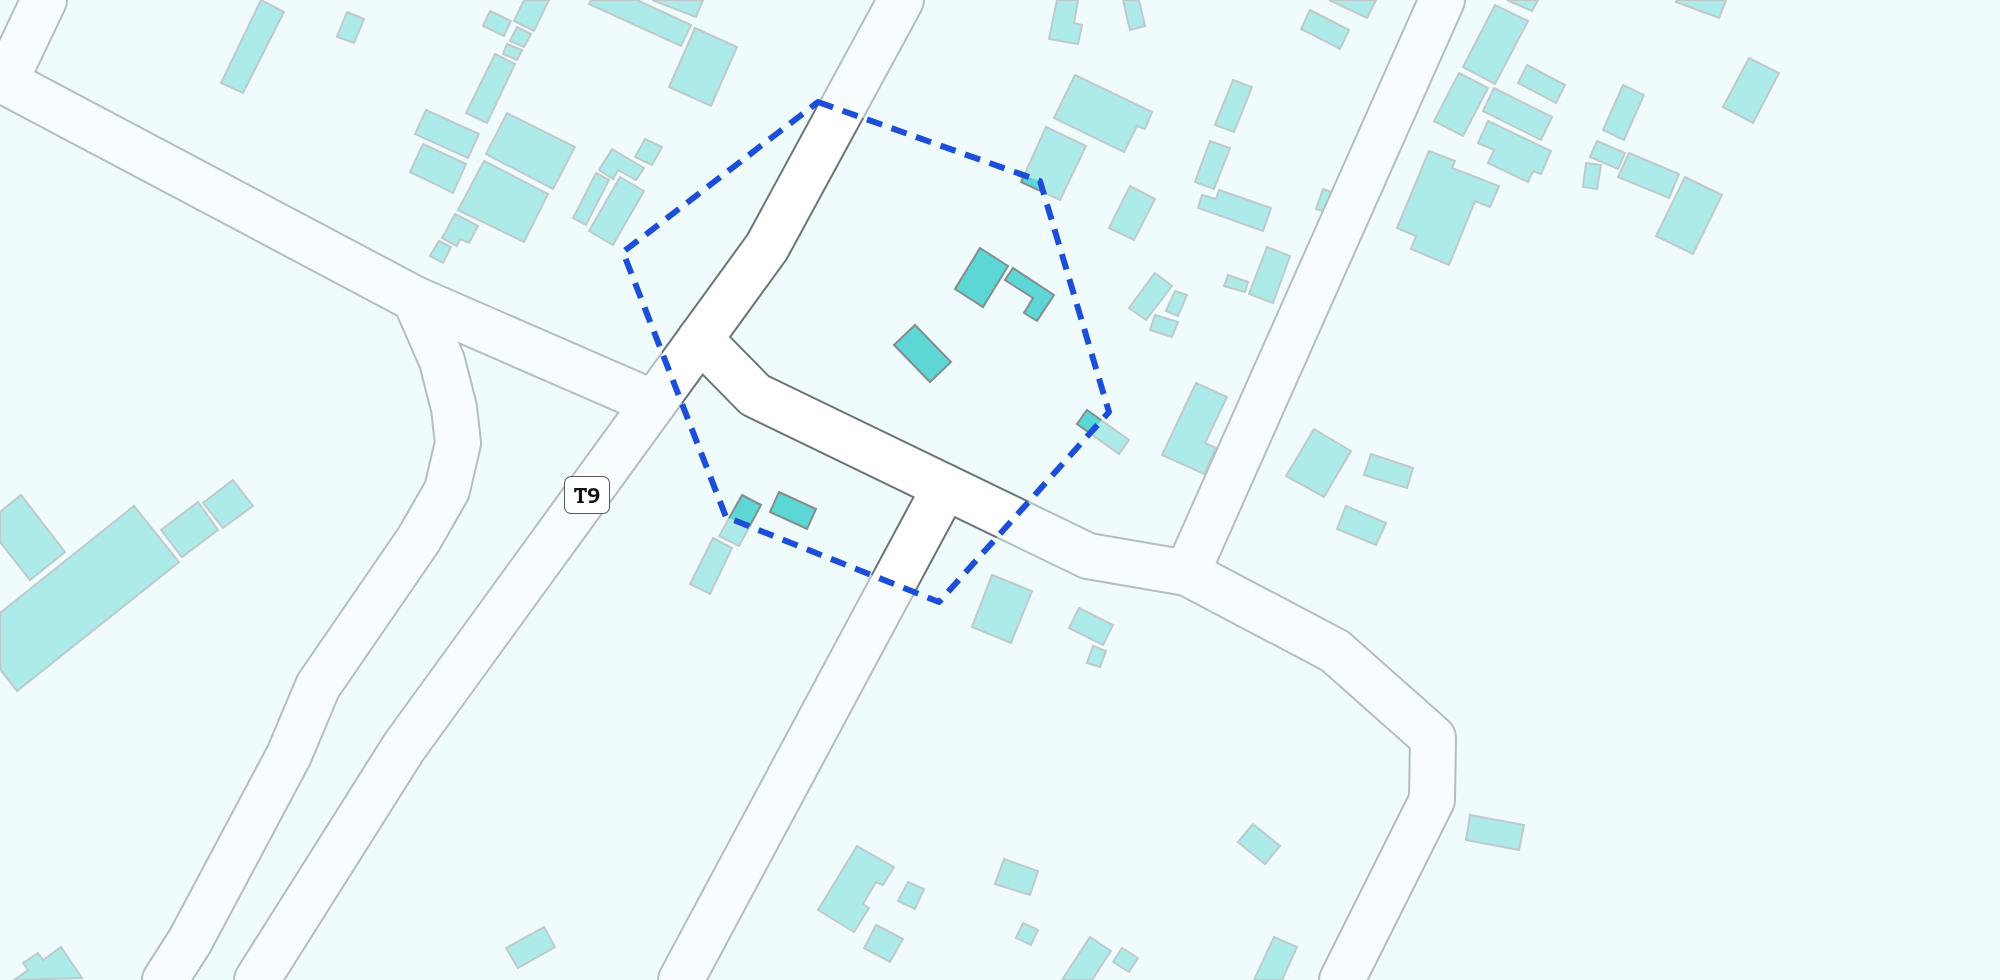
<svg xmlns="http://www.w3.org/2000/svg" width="2000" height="980" font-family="Bitter,serif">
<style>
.building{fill:#5cd7d5;stroke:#848e8e;stroke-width:2}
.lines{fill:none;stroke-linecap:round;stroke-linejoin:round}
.minor-casing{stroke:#6b7477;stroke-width:48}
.highway-casing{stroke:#6b7477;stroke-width:48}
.minor{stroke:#fff;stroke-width:44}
.highway{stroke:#fff;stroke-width:44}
.marked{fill:none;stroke:#1d4ed8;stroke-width:6;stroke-dasharray:16 10;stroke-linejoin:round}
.labels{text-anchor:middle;stroke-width:6;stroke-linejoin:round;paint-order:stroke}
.shield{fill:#fff;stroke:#565859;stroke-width:2}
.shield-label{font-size:22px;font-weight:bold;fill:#0d1112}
</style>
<rect width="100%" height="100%" fill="#f0fbfe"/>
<g class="building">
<polygon points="261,0 284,12 243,93 221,83"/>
<polygon points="524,0 549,0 534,31 514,21"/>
<polygon points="591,0 637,0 691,25 681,46 589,4"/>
<polygon points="652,0 703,0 696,17"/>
<polygon points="1057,0 1078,0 1074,23 1082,25 1078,44 1049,39"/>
<polygon points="1123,0 1139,0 1145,26 1130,30"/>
<polygon points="1329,0 1376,0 1367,18"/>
<polygon points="1507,0 1538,0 1532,11"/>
<polygon points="1677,0 1726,0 1719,18 1676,2"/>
<polygon points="1495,5 1528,21 1495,84 1463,67"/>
<polygon points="1310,10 1349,30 1340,49 1301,29"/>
<polygon points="490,11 511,21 504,36 483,26"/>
<polygon points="347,12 364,19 354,43 337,37"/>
<polygon points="517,27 531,34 524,47 510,41"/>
<polygon points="695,28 737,47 711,106 669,87"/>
<polygon points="507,44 522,50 517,60 503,54"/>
<polygon points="495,54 515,64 487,123 466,113"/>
<polygon points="1749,58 1779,73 1753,123 1723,107"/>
<polygon points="1527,65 1565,85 1556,103 1518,83"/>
<polygon points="1459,73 1488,88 1463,136 1434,121"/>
<polygon points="1075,75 1152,112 1145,129 1137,126 1124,152 1054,118"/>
<polygon points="1233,80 1252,87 1234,132 1215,125"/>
<polygon points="1623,85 1644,95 1624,140 1603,130"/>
<polygon points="1494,88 1552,117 1541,140 1483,111"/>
<polygon points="426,110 479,134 468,158 415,134"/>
<polygon points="507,113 575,147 553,189 486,154"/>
<polygon points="1488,121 1551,151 1541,174 1533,171 1528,182 1488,163 1494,150 1478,143"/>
<polygon points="1046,127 1086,146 1060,200 1021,182"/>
<polygon points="645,139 662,147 652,165 635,157"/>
<polygon points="1210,141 1230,148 1214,189 1195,182"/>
<polygon points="1597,141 1625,153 1618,169 1590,157"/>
<polygon points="423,144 466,164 453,193 410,172"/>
<polygon points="612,149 644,168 636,180 618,170 613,179 599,170"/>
<polygon points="1429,151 1455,161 1452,168 1499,186 1490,207 1475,201 1449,265 1411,249 1416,236 1397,228"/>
<polygon points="1629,153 1679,174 1669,198 1618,177"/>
<polygon points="484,161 548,194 524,242 458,210"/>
<polygon points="1586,163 1601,165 1597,189 1583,187"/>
<polygon points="596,173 609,180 586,225 573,218"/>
<polygon points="620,177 644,191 613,245 589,231"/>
<polygon points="1685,177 1722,195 1693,254 1656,236"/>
<polygon points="1130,186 1155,199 1134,240 1109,228"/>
<polygon points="1323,189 1334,193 1327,213 1316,209"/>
<polygon points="1219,190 1271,208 1263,231 1198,208 1202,195 1216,199"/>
<polygon points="455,214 478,226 469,243 460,239 457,246 442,238"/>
<polygon points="439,241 451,247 443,263 430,256"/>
<polygon points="1267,247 1290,256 1273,303 1249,294"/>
<polygon points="980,248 1008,266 983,307 955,289"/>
<polygon points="1013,268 1054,295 1037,321 1024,313 1033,298 1005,280"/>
<polygon points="1155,273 1172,286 1146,320 1129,308"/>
<polygon points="1228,275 1248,282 1245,292 1224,286"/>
<polygon points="1175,291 1187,295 1178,316 1166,311"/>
<polygon points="1155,315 1178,322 1172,337 1150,330"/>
<polygon points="915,325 951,362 930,382 894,345"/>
<polygon points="1196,383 1227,397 1205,443 1216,448 1204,474 1162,455"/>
<polygon points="1087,410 1129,440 1119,454 1077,424"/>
<polygon points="1314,429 1351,451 1324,497 1286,476"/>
<polygon points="1371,454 1413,468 1407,488 1364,475"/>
<polygon points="233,480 253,506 223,528 203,503"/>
<polygon points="779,492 816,509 807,529 770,512"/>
<polygon points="21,495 65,552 30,580 0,542 0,512"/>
<polygon points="742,495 761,505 739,546 719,536"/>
<polygon points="198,502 218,530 182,557 161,530"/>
<polygon points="134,506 179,562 17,691 0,669 0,613"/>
<polygon points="1346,506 1386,523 1376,545 1337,529"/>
<polygon points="713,538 732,548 710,594 690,584"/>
<polygon points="992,575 1032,591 1011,643 972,627"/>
<polygon points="1079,608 1113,625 1103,645 1069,628"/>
<polygon points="1093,646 1106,651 1100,667 1087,663"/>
<polygon points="1470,815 1524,825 1519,850 1466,840"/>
<polygon points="1253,824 1280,846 1265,864 1238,842"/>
<polygon points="857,846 894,867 883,885 876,882 863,904 869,908 854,932 818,910"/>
<polygon points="1004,859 1038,871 1030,895 995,884"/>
<polygon points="908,882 924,889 915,909 898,901"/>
<polygon points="1023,923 1038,930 1031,945 1016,938"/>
<polygon points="876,925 903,939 890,962 864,948"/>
<polygon points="544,927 555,947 518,968 506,948"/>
<polygon points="1090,937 1111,951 1092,980 1062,980"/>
<polygon points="1274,937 1297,947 1282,980 1254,980"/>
<polygon points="61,947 82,978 14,980 28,970 23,963 38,953 43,960"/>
<polygon points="1122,948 1138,958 1129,972 1113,962"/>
</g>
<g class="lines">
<g class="minor-casing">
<g id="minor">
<polyline points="0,79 415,299 654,403"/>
<polyline points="5,82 44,0"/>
<polyline points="700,339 755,395 1088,556 1187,573 1335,651 1433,738 1432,800 1342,980"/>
<polyline points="1187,573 1442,0"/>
<polyline points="165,980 190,941 289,755 318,686 419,539 447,490 458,443 454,408 442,361 415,299"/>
<polyline points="681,980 945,487"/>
</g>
</g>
<g class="highway-casing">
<polyline id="highway" points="257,980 404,747 767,247 901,0"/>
</g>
<use href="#minor" class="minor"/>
<use href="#highway" class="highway"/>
</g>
<path d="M0 0H2000V980H0ZM 818,102 L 1040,181 L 1109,412 L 939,602 L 726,517 L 623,252 Z" fill="#f0fbfe" fill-opacity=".55" fill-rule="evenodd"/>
<path class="marked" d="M 818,102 L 1040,181 L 1109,412 L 939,602 L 726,517 L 623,252 Z"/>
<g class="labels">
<rect class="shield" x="565" y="477" width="44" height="36" rx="6"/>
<g class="shield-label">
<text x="587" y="503">T9</text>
</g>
</g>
</svg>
